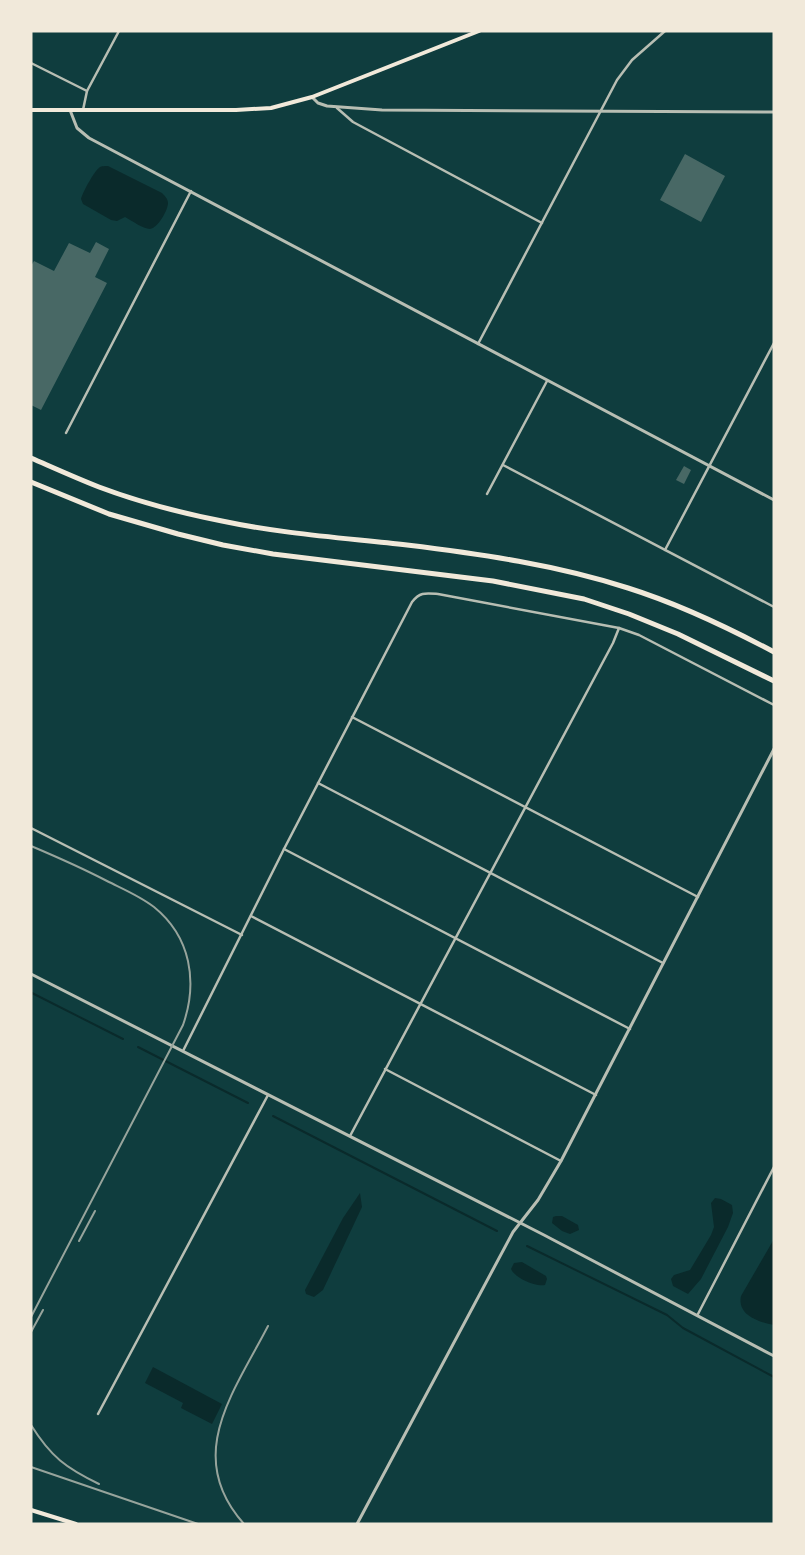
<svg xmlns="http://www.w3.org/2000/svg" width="805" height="1555" font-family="'IBM Plex Serif',serif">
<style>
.water{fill:#0a2a2b}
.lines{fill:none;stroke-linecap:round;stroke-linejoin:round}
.stream{stroke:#0a2a2b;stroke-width:2}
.building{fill:#486865}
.minor{stroke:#b8beb3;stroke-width:2.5}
.tertiary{stroke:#b8beb3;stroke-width:3}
.secondary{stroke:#f1e9da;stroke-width:4}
.primary{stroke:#f1e9da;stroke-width:4}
.motorway{stroke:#f1e9da;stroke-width:5}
.rail{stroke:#97a49c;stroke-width:2}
</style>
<rect width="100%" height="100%" fill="#0f3d3e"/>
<g class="water">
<path d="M 108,166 L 162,193 C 165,196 168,199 168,203 C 168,210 158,228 150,229 C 143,229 131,220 125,217 L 117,221 L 111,220 L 83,204 L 81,199 C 83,192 94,171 100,167 C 101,166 106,166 108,166 Z"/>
<polygon points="360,1193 362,1207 323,1290 314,1297 306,1294 305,1290 343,1218"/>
<polygon points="715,1198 721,1199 732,1205 733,1213 728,1227 701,1279 688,1294 673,1286 671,1279 674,1275 690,1270 711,1235 714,1227 711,1203"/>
<polygon points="556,1216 562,1216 578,1225 579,1230 570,1234 562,1231 552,1223 553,1217"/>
<path d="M 774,1239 L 774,1325 C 758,1322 737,1315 741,1296 Z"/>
<path d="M 522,1262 L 546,1276 L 547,1279 L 545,1285 C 535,1287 515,1278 511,1269 L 514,1263 Z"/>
<polygon points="153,1367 222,1404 212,1424 181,1408 183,1403 145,1383"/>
</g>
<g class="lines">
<g class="stream">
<polyline points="32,993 123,1039"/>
<polyline points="138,1047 248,1103"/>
<polyline points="273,1116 497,1231"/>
<polyline points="527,1246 667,1315 683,1328 774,1377"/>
</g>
</g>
<g class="building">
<polygon points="685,154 725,176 701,222 660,200"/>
<polygon points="96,242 109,249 95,277 107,283 41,410 31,405 31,266 34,261 54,271 69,243 90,253"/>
<polygon points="684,466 691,470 684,484 676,480"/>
</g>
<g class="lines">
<g class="minor">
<polyline points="31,63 87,91"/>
<polyline points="337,108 353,122 542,223"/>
<polyline points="83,110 87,91 119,31"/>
<polyline points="478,344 617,80 632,60 665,31"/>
<polyline points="66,433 191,191"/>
<polyline points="503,465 774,607"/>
<polyline points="487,494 547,381"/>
<polyline points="665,550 774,343"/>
<polyline points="352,717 698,897"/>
<polyline points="318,783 663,963"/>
<polyline points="31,828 242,935"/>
<polyline points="284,849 630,1029"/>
<polyline points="251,916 596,1095"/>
<path d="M 183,1051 L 284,849 L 412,602 C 420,592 425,593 438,594 L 619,628 L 639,635 L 774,705"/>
<polyline points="385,1069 561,1161"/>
<polyline points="350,1136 613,643 619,628"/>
<polyline points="698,1314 774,1167"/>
<polyline points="98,1414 268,1095"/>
</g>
<g class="tertiary">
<polyline points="312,97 318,103 327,106 382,110 774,112"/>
<polyline points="70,110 77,128 89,138 774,500"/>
<polyline points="31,974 544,1235 774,1356"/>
<polyline points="357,1524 513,1232 538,1200 561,1161 774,749"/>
</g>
<polyline class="secondary" points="31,110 236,110 271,108 312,97 479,31"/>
<polyline class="primary" points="31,1510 76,1524"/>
<g class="motorway">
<path d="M 31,458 C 54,468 76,478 99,487 C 139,502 181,513 222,521 C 283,534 346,538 407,545 C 481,554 557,565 628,588 C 679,604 727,627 774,652"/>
<polyline points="31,482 109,514 178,534 223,545 273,554 493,581 584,599 629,614 678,634 774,681"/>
</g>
<g class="rail">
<path d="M 31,846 C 57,857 82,868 107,881 C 123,889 140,896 154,907 C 191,937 198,982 183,1025 L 31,1317"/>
<polyline points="79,1241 95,1211"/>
<polyline points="31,1332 43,1310"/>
<path d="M 31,1425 C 51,1457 66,1468 99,1484"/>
<polyline points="31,1467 198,1524"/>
<path d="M 244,1524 C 183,1456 234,1392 268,1326"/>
</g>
</g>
<rect width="805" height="1555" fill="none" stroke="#f1e9da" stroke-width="65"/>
</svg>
